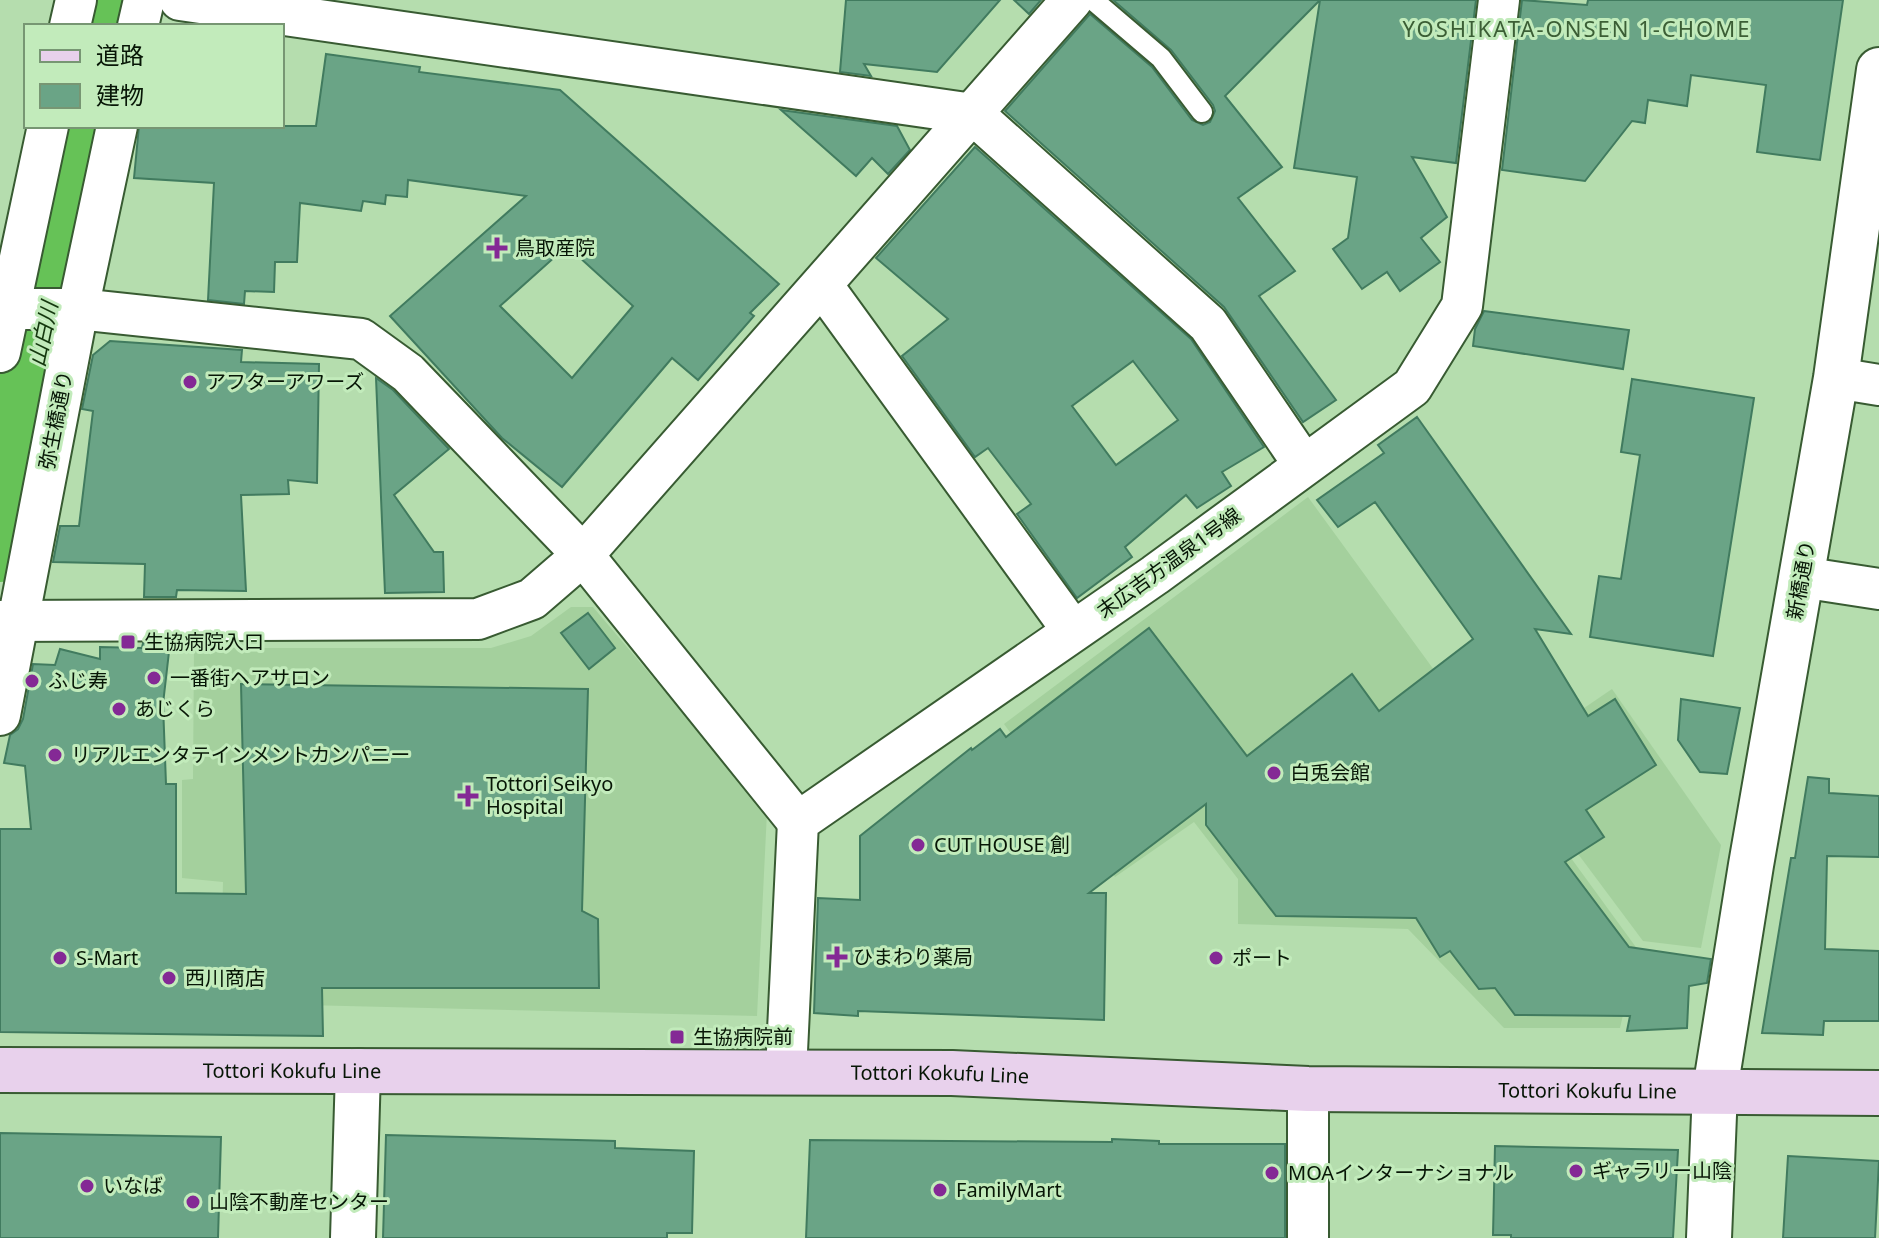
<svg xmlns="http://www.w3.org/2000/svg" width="1879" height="1238" font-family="'Noto Sans','Noto Sans JP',sans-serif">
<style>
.built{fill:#a4d09d}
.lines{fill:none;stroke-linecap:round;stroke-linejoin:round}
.river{stroke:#66c257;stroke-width:78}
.building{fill:#6aa486;stroke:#417b5f;stroke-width:2;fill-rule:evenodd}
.service-casing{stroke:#385b32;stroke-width:24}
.minor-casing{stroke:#385b32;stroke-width:44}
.tertiary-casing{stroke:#385b32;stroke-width:48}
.secondary-casing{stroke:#385b32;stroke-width:48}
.service{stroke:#fff;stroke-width:20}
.minor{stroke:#fff;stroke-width:40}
.tertiary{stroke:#fff;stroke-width:44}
.secondary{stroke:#e8d1ec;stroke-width:44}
.poi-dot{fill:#842995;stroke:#c2ebbb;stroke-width:3}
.labels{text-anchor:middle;stroke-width:6;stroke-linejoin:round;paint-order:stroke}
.poi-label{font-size:20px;fill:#071606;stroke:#c2ebbb;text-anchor:start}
.street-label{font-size:20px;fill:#071606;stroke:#c2ebbb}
.neighbourhood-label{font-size:22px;letter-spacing:2px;fill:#3b5e35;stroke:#c2ebbb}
.water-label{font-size:22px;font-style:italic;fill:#14370e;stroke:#c2ebbb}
</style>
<rect width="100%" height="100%" fill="#b5ddae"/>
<g class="built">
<polygon points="1308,497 1638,950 1620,1028 1504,1028 1408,929 1238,924 1238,879 1194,822 1115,877 1004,724"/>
<polygon points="571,607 593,607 767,812 757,1016 220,1003 223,882 182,878 182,780 193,779 194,648 491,648 531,636"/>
<polygon points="1612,689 1721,845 1701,948 1643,941 1508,760"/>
</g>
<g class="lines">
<g class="river">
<polyline points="107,26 112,0"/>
<polyline points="0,543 87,126"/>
</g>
</g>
<g class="building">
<polygon points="846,0 1000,0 937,72 864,64 871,76 840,72"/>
<polygon points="1014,0 1041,0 1029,14"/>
<polygon points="1113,0 1476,0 1456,163 1412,157 1447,217 1421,238 1440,262 1400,291 1387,272 1362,289 1333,249 1348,238 1357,177 1294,168 1320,0 1225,96 1282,167 1238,198 1295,271 1259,296 1336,400 1303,422 1224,307 1005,111 1090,14 1152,67 1192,120 1203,125 1210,122 1215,111 1213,105 1171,50"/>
<polygon points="1522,0 1587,5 1588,0 1843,0 1820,160 1757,152 1766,85 1691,75 1687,106 1648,100 1645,123 1632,121 1585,181 1502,170"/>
<path d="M 326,54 L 420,67 L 419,72 L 560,90 L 779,284 L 750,313 L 754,316 L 698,380 L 672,358 L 562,487 L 502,438 L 390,316 L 526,196 L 408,180 L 407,197 L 386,195 L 385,204 L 363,201 L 361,211 L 300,203 L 297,262 L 275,262 L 274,292 L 245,291 L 244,304 L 208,300 L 214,183 L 134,178 L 139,126 L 316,126 ZM 567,246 L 633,306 L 572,378 L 500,306 Z"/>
<polygon points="781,110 897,126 910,150 888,174 872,158 856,176"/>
<path d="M 975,147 L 1191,339 L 1264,447 L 1222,472 L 1231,486 L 1197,508 L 1186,495 L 1125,547 L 1132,557 L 1077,598 L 1017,514 L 1031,504 L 988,448 L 975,457 L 902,356 L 948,319 L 876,258 ZM 1133,361 L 1178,420 L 1116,465 L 1072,406 Z"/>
<polygon points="1484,311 1629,330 1623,369 1473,346 1475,329"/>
<polygon points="110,341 242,350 241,362 319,364 317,483 288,480 289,494 241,495 246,591 177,590 176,597 144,597 145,564 53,562 60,526 79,526 93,411 82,409 93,355"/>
<polygon points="376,378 393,390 449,449 394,495 434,552 443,552 444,592 385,593"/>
<polygon points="1632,379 1754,398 1713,656 1590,637 1599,576 1621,579 1640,455 1621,452"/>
<polygon points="1417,417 1571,634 1535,629 1588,716 1615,699 1656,765 1586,810 1604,837 1565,862 1629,947 1711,959 1707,983 1689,986 1687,1028 1627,1031 1630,1016 1515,1015 1495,988 1479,989 1450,951 1440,957 1416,918 1276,916 1206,825 1206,804 1089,893 1106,893 1104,1020 858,1011 858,1016 814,1013 818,898 860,900 860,836 971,748 972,750 1000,729 1006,737 1149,628 1247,756 1352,674 1379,711 1473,639 1375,502 1338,527 1317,500 1384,453 1378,445"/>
<polygon points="588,613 615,648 589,669 561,633"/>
<polygon points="143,643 170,643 163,704 166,784 176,784 176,893 246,894 241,684 588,689 582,911 598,919 599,988 322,988 323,1036 0,1032 0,829 31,829 25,766 4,763 10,735 18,729 23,719 33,664 55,665 60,649 100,659 100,647 142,648"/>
<polygon points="1681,699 1740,708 1727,774 1700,772 1678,740"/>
<polygon points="1808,777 1829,779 1829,793 1879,796 1879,857 1827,856 1825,949 1879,951 1879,1021 1824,1021 1823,1035 1762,1033 1791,858 1795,858"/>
<polygon points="0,1133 221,1137 218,1238 0,1238"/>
<polygon points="386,1135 615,1141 615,1148 694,1151 692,1233 667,1233 667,1238 383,1238"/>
<polygon points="1112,1139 1159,1141 1159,1144 1285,1144 1285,1238 806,1238 810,1140 1112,1142"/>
<polygon points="1495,1146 1678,1150 1673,1238 1511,1238 1511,1235 1493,1235"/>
<polygon points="1788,1156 1879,1161 1875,1238 1783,1238"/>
</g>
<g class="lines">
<g class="service-casing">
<polyline id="service" points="1093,0 1161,58 1202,112"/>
</g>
<g class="minor-casing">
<g id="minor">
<polyline points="180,0 973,114 1208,324 1304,465"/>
<polyline points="70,26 76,0"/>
<polyline points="138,26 144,0"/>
<polyline points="822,285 1073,631"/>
<polyline points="0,309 78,309 361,339 408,373 583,555 798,822"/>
<polyline points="0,352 48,126"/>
<polyline points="1836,378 1879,385"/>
<polyline points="1801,577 1879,589"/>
<polyline points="0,621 478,619 532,599 583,555 1072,0"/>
<polyline points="0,715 78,309 117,126"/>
<polyline points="786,1072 798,822 1155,575 1412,387 1462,306 1499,0"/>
<polyline points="1308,1238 1308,1089"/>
</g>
</g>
<g class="tertiary-casing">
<g id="tertiary">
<polyline points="353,1238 358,1071"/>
<polyline points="1709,1238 1715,1090 1751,865 1836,378 1879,70"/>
</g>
</g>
<g class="secondary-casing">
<g id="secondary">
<path id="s1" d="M 0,1070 L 952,1073 L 1308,1089 L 1879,1093"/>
</g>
</g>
<use href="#service" class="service"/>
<use href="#minor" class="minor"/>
<use href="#tertiary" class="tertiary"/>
<use href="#secondary" class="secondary"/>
</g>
<g class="poi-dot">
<path d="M493 236h8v8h8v8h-8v8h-8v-8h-8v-8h8z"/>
<circle cx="190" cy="382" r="8"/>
<rect x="120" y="634" width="16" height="16" rx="4"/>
<circle cx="154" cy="678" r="8"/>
<circle cx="32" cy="681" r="8"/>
<circle cx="119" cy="709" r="8"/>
<circle cx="55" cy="755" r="8"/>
<circle cx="1274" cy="773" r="8"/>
<path d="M464 784h8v8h8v8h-8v8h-8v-8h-8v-8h8z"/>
<circle cx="918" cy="845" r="8"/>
<path d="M833 945h8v8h8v8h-8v8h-8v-8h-8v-8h8z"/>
<circle cx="60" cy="958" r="8"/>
<circle cx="1216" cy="958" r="8"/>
<circle cx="169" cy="978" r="8"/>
<rect x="669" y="1029" width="16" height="16" rx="4"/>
<circle cx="1576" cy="1171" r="8"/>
<circle cx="1272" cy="1173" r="8"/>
<circle cx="87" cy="1186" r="8"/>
<circle cx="940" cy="1190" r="8"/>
<circle cx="193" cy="1202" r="8"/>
</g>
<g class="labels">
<g class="poi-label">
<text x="515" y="255">鳥取産院</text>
<text x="206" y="389">アフターアワーズ</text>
<text x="144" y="649">生協病院入口</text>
<text x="170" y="685">一番街ヘアサロン</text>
<text x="48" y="688">ふじ寿</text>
<text x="135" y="716">あじくら</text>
<text x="71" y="762">リアルエンタテインメントカンパニー</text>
<text x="1290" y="780">白兎会館</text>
<text x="486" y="791">Tottori Seikyo<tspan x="486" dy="23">Hospital</tspan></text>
<text x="934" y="852">CUT HOUSE 創</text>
<text x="853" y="964">ひまわり薬局</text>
<text x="76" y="965">S-Mart</text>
<text x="1232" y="965">ポート</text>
<text x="185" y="985">西川商店</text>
<text x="693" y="1044">生協病院前</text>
<text x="1592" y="1178">ギャラリー山陰</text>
<text x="1288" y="1180">MOAインターナショナル</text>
<text x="103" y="1193">いなば</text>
<text x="956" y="1197">FamilyMart</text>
<text x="209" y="1209">山陰不動産センター</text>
</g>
<g class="street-label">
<text transform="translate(56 420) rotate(-79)" y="7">弥生橋通り</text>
<text transform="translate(1169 563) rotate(-36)" y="7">末広吉方温泉1号線</text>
<text transform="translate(1801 580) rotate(-80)" y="7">新橋通り</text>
<text dy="7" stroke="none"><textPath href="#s1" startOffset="292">Tottori Kokufu Line</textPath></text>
<text dy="7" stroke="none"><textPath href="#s1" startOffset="940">Tottori Kokufu Line</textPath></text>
<text dy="7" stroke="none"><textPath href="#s1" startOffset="1588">Tottori Kokufu Line</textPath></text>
</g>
<g class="neighbourhood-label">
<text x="1577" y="37">YOSHIKATA-ONSEN 1-CHOME</text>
</g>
<g class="water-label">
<text transform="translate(43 334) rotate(-78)" y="8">山白川</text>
</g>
</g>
<rect x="24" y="24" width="260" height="104" fill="#c2ebbb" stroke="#779673" stroke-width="2"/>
<rect x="40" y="50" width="40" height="12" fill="#e8d1ec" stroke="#779673" stroke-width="2"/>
<text x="96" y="64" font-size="24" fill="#071606">道路</text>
<rect x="40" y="84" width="40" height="24" fill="#6aa486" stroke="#779673" stroke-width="2"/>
<text x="96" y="104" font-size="24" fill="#071606">建物</text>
</svg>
